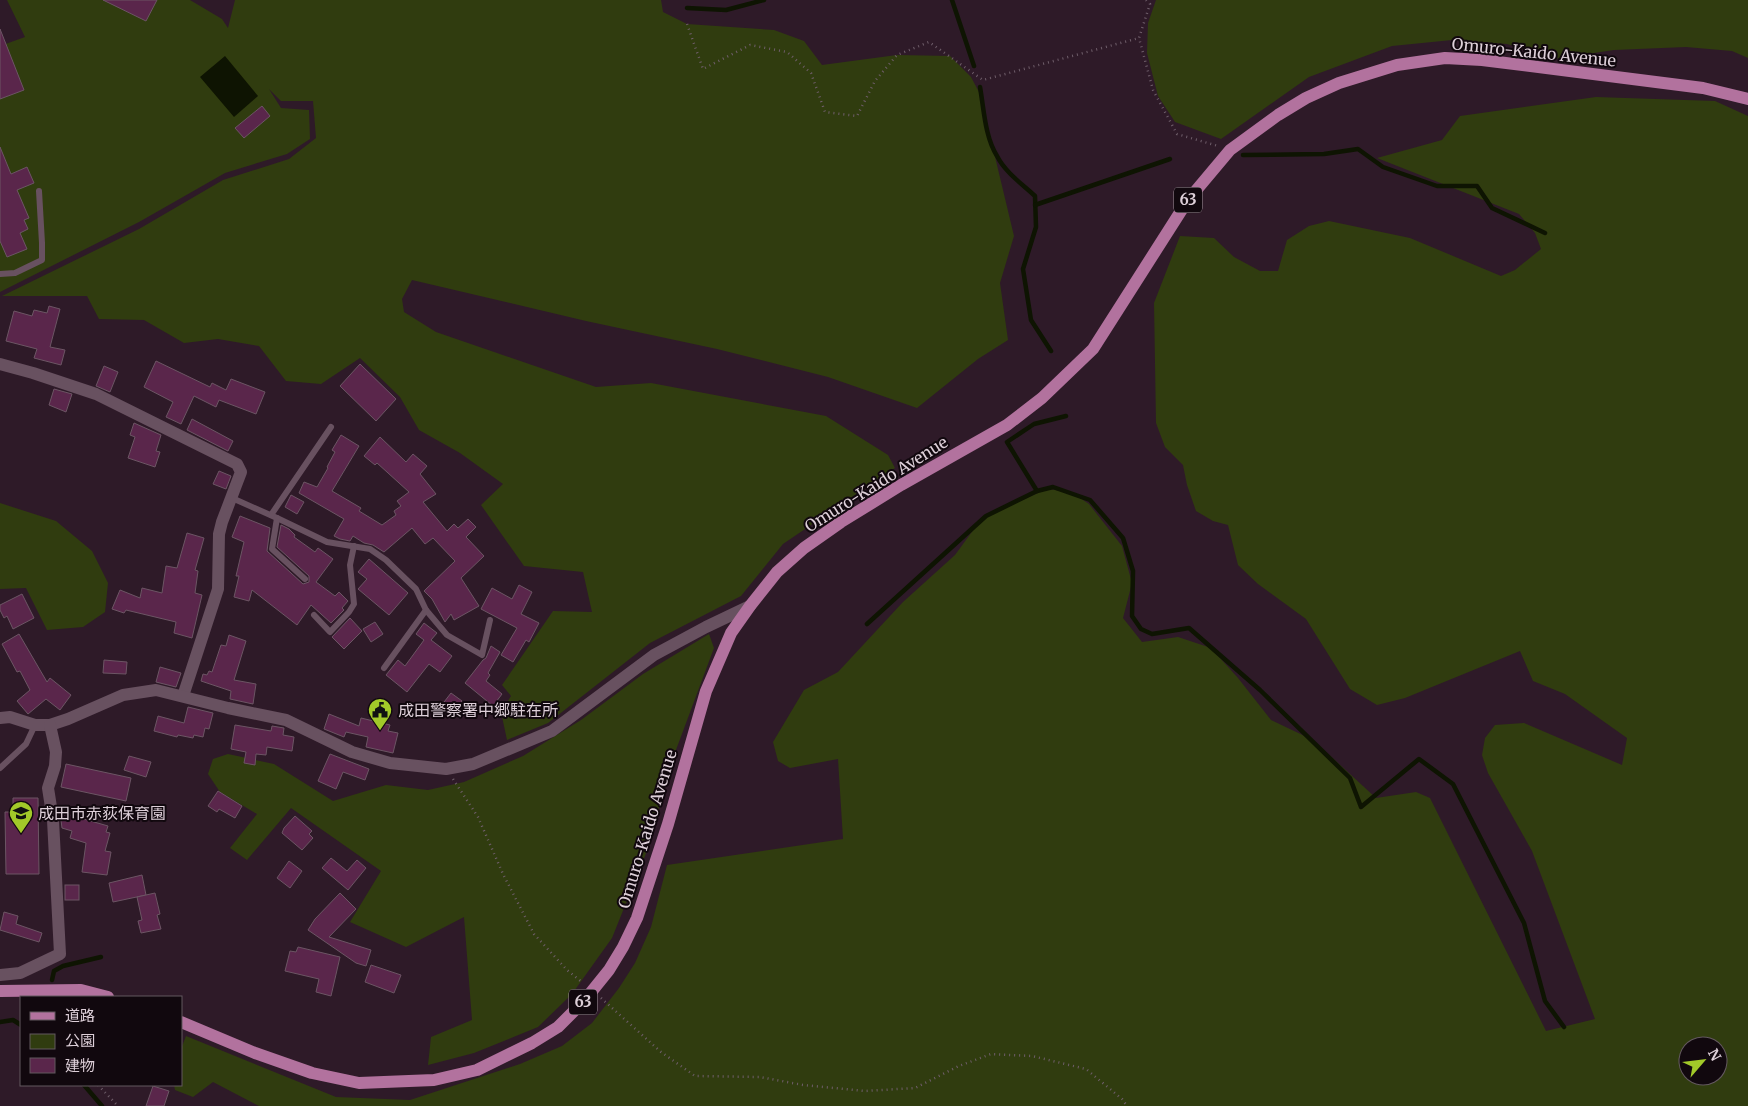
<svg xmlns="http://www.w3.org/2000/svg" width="1748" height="1106" font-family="Merriweather,'Noto Sans JP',serif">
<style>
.green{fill:#303c0f;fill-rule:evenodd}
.water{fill:#0e1402}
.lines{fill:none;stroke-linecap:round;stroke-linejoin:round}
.stream{stroke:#0e1402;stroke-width:4.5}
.building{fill:#5a264b;stroke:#6c5564}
.path{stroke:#6f5e6a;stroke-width:2.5;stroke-dasharray:1 4;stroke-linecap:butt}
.lane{stroke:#685160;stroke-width:6}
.street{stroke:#685160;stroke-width:12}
.primary{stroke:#b2729e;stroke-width:12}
.labels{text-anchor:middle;stroke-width:4;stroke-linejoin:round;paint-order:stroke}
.shield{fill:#11080e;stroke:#a0939b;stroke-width:1}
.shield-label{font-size:15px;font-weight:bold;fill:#ddcfd8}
.street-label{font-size:16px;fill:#ddcfd8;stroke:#11080e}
.poi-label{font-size:16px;fill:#ddcfd8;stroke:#11080e;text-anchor:start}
</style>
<rect width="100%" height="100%" fill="#2e1a28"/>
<g class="green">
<polygon points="7,0 190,0 222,19 228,28 235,0 661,0 663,12 687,24 774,30 804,41 822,65 897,55 950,56 971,77 980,94 1014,236 1000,283 1008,340 978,359 917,408 828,377 717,349 586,321 412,280 402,299 404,312 436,332 596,387 651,383 826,416 888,455 895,468 783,544 741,596 650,643 548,723 507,740 501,712 511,696 502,685 553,611 592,612 583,572 524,566 481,505 503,484 460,453 419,430 400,397 360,358 321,384 286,381 259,346 218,339 184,343 144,320 99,319 87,296 2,296 139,229 223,180 289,159 316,138 313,101 281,101 269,89 281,108 309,110 310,139 287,154 225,173 139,222 0,292 0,46 25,37"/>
<polygon points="1156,0 1748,0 1748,58 1732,51 1686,47 1614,50 1554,59 1507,44 1452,40 1392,46 1309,77 1221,139 1175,122 1158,96 1147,53 1148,23"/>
<path d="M 1596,97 L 1715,101 L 1748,116 L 1748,1106 L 259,1106 L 213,1082 L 193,1097 L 175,1090 L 174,1085 L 181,1085 L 181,1049 L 186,1036 L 336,1097 L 410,1100 L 520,1064 L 562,1046 L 592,1023 L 619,988 L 635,963 L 651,927 L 667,865 L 843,839 L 838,759 L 790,768 L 778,761 L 773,742 L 804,690 L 838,672 L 903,602 L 955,555 L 982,518 L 1047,489 L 1071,492 L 1089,504 L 1122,546 L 1132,583 L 1123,618 L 1142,642 L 1178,637 L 1211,648 L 1238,678 L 1271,720 L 1313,740 L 1376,798 L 1416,792 L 1430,798 L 1546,1031 L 1595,1019 L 1532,851 L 1488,773 L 1482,755 L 1485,738 L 1495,725 L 1524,723 L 1622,765 L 1627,738 L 1565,694 L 1533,681 L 1520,651 L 1405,698 L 1377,705 L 1350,689 L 1306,619 L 1258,584 L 1238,565 L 1228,525 L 1213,521 L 1196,511 L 1187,485 L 1183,465 L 1165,447 L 1156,423 L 1154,303 L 1180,236 L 1214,238 L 1234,257 L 1260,271 L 1278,271 L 1287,240 L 1309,226 L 1329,221 L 1410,238 L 1501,276 L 1515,270 L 1541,249 L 1535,233 L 1519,214 L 1377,158 L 1442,140 L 1460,116 ZM 1688,1046 L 1718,1046 L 1718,1076 L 1688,1076 Z"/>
<polygon points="0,503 56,521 92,551 108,583 105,612 83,627 47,630 26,588 0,589"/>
<polygon points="709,634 714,648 670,766 649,846 612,938 572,994 538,1027 474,1053 428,1065 431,1037 472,1020 464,917 406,947 350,922 381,871 291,808 247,860 230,848 257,814 220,792 208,774 213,759 228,754 274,764 333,801 386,785 428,790 464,782 523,756 581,720 643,674"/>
</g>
<polygon class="water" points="225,56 258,96 234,117 200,77"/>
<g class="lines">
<g class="stream">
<polyline points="952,0 974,66"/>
<polyline points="687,8 726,10 764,0"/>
<path d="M 980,87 C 984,110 985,137 997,156 C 1005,172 1022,184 1035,196 L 1036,227 L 1023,269 L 1031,320 L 1051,351"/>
<polyline points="1243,155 1324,154 1358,149 1383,167 1437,186 1477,186 1492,208 1545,233"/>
<polyline points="1035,205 1170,159"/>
<polyline points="1066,416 1034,424 1007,442 1037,491 1053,487 1090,500 1123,538 1133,571 1132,616 1141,629 1152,634 1189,628 1260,690 1350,778 1361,807 1419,759 1453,784 1524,923 1545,1001 1564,1027"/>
<polyline points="867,624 986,516 1037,491"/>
<polyline points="52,980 54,971 63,966 101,957"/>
<polyline points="0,1022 13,1020 21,1025"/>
<polyline points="84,1085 102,1106"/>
</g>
</g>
<g class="building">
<polygon points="103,0 157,0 146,21"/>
<polygon points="0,29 24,90 0,99"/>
<polygon points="262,106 270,116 244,138 235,128"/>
<polygon points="0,147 11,174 27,167 34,183 17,190 29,218 24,220 28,229 20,233 27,249 7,257 0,241"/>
<polygon points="49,306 60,309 50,347 65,350 61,365 34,358 37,349 6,341 14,311 32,316 34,310 47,313"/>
<polygon points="156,361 210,387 212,383 226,390 231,379 265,392 256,414 219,400 216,407 194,396 181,424 166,417 173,402 144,387"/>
<polygon points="360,364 396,399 376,421 340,386"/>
<polygon points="104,366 118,372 110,392 96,386"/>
<polygon points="54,389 72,394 66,412 49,405"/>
<polygon points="192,419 233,441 228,451 187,430"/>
<polygon points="134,423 161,435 156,451 160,452 155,467 128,458 135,437 130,435"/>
<polygon points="341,435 359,446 332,491 361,508 359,511 382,525 396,515 394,511 401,506 397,501 409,492 377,463 375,465 364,456 380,437 406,462 413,454 427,466 420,474 436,494 423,502 447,531 454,524 458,528 468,519 476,527 466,537 484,556 461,578 479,606 454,620 451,614 445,622 432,599 424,591 455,561 433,538 425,544 412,528 384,552 373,545 364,543 353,536 350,541 340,539 334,536 344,519 299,493 304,482 317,487 328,468 327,467 335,452 332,450"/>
<polygon points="219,471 231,476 226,489 213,484"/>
<polygon points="291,495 304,502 297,514 285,507"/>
<polygon points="240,516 270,528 267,551 303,584 309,582 309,576 277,547 281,525 289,529 295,535 294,537 315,552 318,548 333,559 316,582 335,596 339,592 348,601 342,608 344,610 331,623 311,605 297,625 252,590 249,601 234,597 239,576 236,576 244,542 232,537"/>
<polygon points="187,533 204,538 195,570 198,571 195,593 202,595 192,638 174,633 176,622 126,610 124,613 112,609 120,590 140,598 142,588 162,593 166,566 177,568"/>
<polygon points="369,559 408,593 389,615 358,589 367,579 358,572"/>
<polygon points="519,585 532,592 521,614 539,623 529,642 526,640 513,662 501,655 517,628 481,609 492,588 512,599"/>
<polygon points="22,594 34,618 13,629 7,616 4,618 0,610 0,605"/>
<polygon points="350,618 362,631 344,649 332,637"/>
<polygon points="375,622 383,634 371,642 363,629"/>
<polygon points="424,623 437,633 431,640 452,656 440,672 429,664 407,692 386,675 398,660 405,666 424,640 416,634"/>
<polygon points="19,634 47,682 50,678 71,695 60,710 46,699 28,714 17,701 30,690 20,671 17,672 2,644"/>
<polygon points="229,635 246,641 234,680 256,684 253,704 230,699 231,691 201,681 203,674 207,675 209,671 212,672 221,645 226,646"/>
<polygon points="491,646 500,652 488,673 490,675 486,681 502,694 493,706 465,683 483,660 486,658"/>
<polygon points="104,660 127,662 126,674 103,673"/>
<polygon points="160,667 181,673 176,687 156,682"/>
<polygon points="451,693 462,701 452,714 441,706"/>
<polygon points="188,707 213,713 209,729 205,728 203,737 194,735 193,738 178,735 177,737 154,731 158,716 184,723"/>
<polygon points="329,714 359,726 361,718 390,725 388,731 398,733 393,753 366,747 368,737 346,732 344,737 324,729"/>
<polygon points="235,725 271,731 272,726 284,728 283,735 294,737 292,751 267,747 266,755 256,754 255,765 244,763 246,752 231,749"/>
<polygon points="330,754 369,769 365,780 343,772 336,789 318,781"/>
<polygon points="129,756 151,762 146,777 124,770"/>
<polygon points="66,764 131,778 126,801 61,787"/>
<polygon points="218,791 242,806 235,818 219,809 217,812 208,806"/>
<polygon points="13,798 38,798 39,874 6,874 5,812 13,812"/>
<polygon points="63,813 108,826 106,832 110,833 105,851 111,852 107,875 82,872 86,843 70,838 72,831 62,828 61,820"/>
<polygon points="295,816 312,831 309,834 313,838 302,850 282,833 284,828"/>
<polygon points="331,858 347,871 357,860 366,868 348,890 322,868"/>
<polygon points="289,861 302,871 290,888 277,878"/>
<polygon points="142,875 146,895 113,902 109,883"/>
<rect x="65" y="885" width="14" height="15"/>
<polygon points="155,893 160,914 157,915 161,929 141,933 138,921 142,920 137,897"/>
<polygon points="340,893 356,909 329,937 371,950 366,966 356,963 308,930 315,919"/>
<polygon points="4,912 18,916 16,924 42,933 39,942 0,930"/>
<polygon points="298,947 340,957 331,996 316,992 319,979 285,971 290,951 296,952"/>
<polygon points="371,965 401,975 394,993 365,982"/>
<polygon points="153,1086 169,1091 164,1106 146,1106"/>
</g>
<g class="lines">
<g class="path">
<polyline points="1146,0 1150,4 1139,38 1153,90 1177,134 1218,146"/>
<polyline points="687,24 703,69 750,45 787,52 811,73 825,112 857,116 875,81 897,55 929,42 983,80 1139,38"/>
<polyline points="453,779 478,817 503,874 534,934 567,970 583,983"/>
<polyline points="601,998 661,1052 695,1076 760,1077 803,1085 865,1091 915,1088 959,1066 991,1054 1032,1056 1086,1069 1122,1099 1127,1106"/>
<polyline points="98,1085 118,1106"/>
</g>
<g class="lane">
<polyline points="0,274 15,273 42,260 42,243 39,191"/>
<polyline points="232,498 277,518 327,542 370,549 386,560 416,589 426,610 447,635 482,655 490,620"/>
<polyline points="271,515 331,427"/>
<polyline points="277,518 272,549 305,579"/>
<polyline points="314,615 330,632 349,612 354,604 350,565 354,546"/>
<polyline points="384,668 426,610"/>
<polyline points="0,768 26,744 35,725"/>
</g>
<g class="street">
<polyline points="0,364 33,373 96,394 237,464 241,472 222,522 219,534 218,589 183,696"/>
<polyline points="0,718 10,717 35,725 50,725 68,719 123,695 156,690 228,708 286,720 352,752 390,763 446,769 473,764 552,731 654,655 706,627 750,606"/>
<polyline points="0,975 20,973 60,954 53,820 48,788 55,766 56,752 50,725"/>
</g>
<g class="primary">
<polyline points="0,991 81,990 108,997"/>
<polyline points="181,1022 255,1053 312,1073 359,1083 434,1080 477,1070 532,1043 558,1027 584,1001 609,970 623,947 637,918 668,824 706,691 731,633 750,606 777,572 804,548 841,522 901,485 1007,425 1042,398 1093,349 1188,200 1230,150 1278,115 1306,98 1339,83 1397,65 1445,58 1482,60 1703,88 1748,99"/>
</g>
</g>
<defs>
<g id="civic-pin" transform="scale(1.25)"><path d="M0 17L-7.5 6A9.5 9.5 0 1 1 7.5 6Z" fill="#a2c929" stroke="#11080e"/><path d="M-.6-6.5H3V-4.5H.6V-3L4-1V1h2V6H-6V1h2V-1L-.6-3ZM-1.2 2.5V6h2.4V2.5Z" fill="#111"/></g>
<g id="school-pin" transform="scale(1.25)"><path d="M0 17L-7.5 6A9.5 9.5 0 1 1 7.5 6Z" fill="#a2c929" stroke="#11080e"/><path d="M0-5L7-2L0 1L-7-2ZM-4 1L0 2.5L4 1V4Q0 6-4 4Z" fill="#111"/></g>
</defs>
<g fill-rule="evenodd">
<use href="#civic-pin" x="380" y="710"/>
<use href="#school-pin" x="21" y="813"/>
</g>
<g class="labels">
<g class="shield">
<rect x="1174" y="187.5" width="28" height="25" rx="4"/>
<rect x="569" y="989.5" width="28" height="25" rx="4"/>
</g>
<g class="shield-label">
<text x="1188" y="205">63</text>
<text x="583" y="1007">63</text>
</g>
<g class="street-label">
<text transform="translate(1534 52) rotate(6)" y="6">Omuro-Kaido Avenue</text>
<text transform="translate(876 484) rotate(-32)" y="6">Omuro-Kaido Avenue</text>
<text transform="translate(647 829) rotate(-73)" y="6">Omuro-Kaido Avenue</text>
</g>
<g class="poi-label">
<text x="398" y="716">成田警察署中郷駐在所</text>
<text x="38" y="819">成田市赤荻保育園</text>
</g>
</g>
<rect x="20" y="996" width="162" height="90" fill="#11080e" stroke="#63585f"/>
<rect x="30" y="1012" width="25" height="8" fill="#b2729e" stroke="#63585f"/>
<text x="65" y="1021" font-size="15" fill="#ddcfd8">道路</text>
<rect x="30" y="1034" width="25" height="15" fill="#303c0f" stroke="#63585f"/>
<text x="65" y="1046" font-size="15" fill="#ddcfd8">公園</text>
<rect x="30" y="1058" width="25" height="15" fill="#5a264b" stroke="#63585f"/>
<text x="65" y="1071" font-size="15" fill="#ddcfd8">建物</text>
<g transform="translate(1703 1061) rotate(62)"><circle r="24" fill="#11080e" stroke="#63585f"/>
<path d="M0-4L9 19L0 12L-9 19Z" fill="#a2c929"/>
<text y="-8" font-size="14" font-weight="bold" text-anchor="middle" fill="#ddcfd8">N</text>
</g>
</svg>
